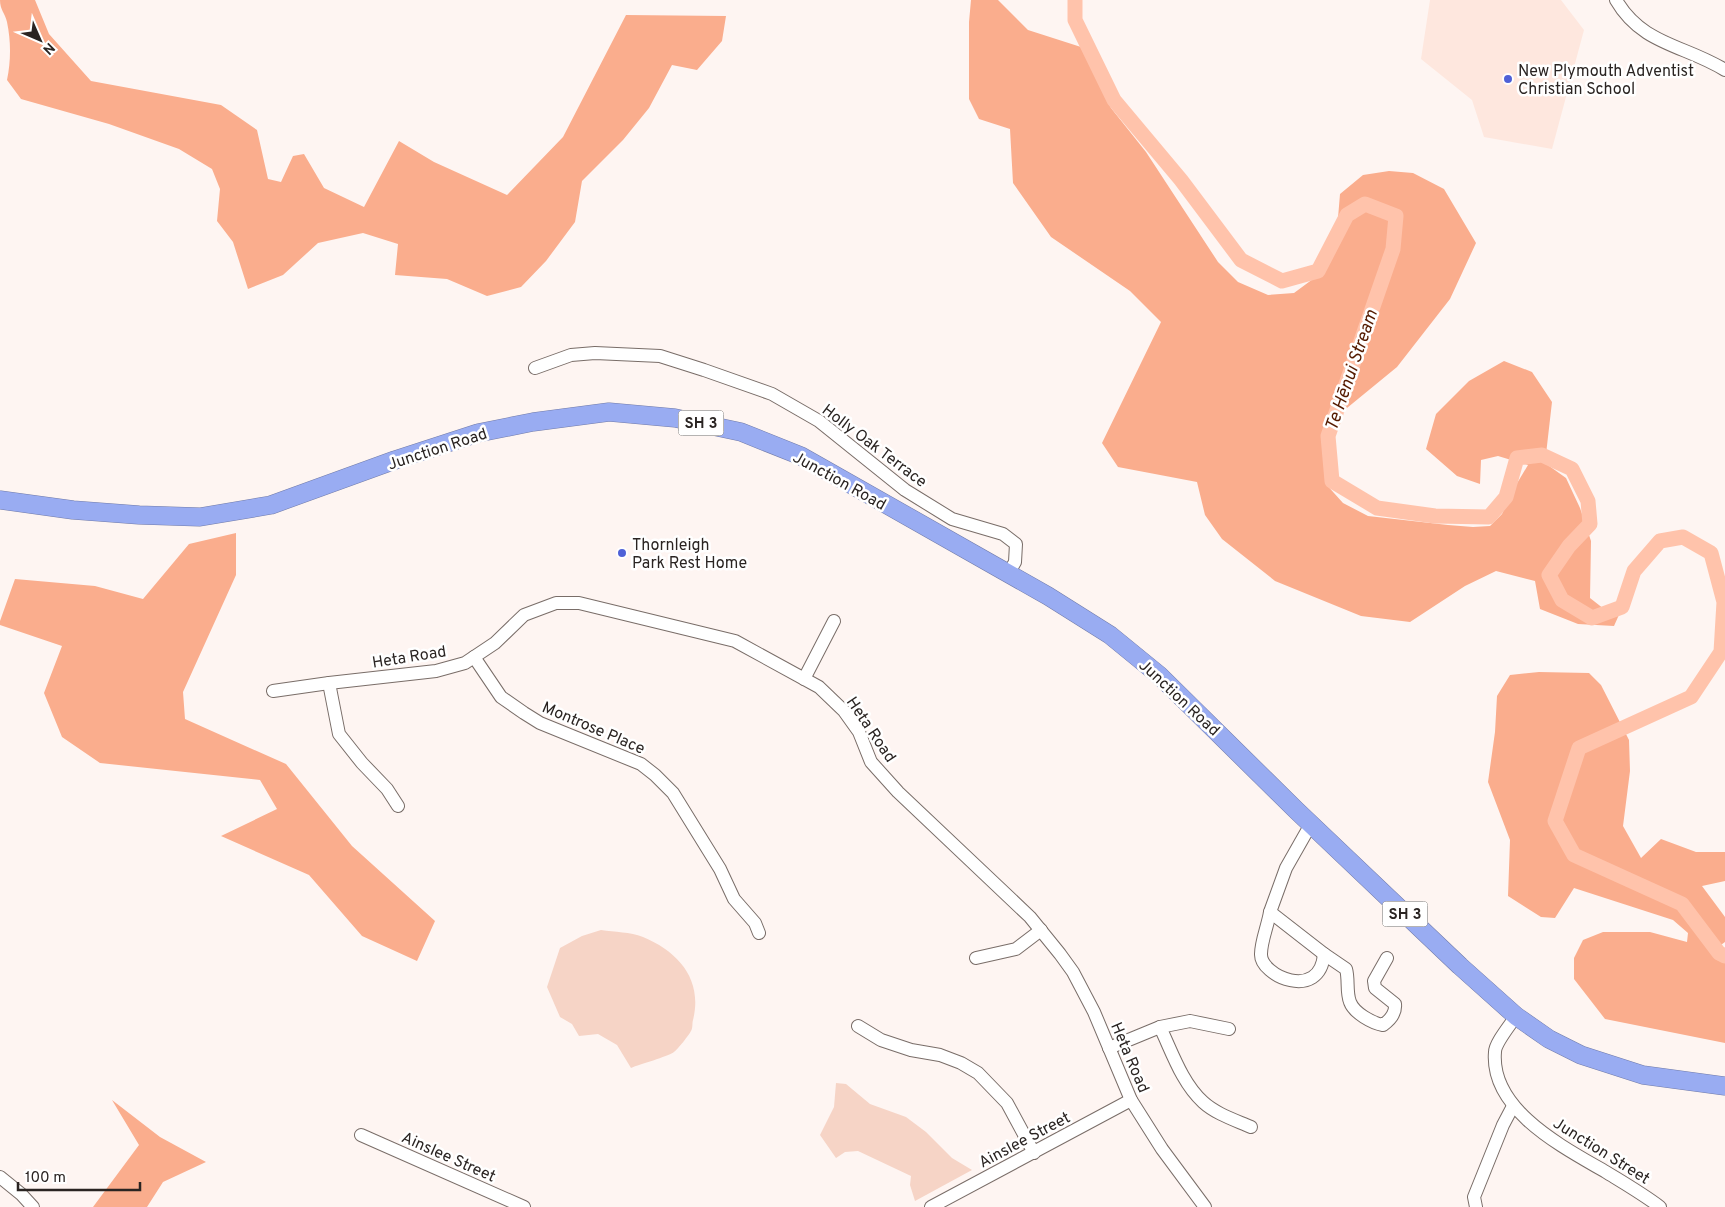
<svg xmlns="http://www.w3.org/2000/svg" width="1725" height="1207" font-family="Overpass,sans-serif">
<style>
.built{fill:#fee7de}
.green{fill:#f6d4c6}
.forest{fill:#faad8d}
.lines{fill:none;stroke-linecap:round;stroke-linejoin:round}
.river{stroke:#ffc3ab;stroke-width:15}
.minor-casing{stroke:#796d68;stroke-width:14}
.highway-casing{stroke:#727ca9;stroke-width:19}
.minor{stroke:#fff;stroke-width:12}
.highway{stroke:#99acf2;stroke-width:18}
.poi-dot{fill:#4f61d7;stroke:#fff;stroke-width:2}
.labels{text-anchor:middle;stroke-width:5;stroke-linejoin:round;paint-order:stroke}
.shield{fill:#fff;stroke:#6a6664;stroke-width:1}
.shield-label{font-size:15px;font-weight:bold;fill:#2a2422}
.poi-label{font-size:16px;fill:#2a2422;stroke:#fff;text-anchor:start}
.street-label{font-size:16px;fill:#2a2422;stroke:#fff}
.water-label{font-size:18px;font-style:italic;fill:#551b00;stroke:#fff}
</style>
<rect width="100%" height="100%" fill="#fef5f2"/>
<polygon class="built" points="1430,0 1561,0 1584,30 1552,149 1484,137 1472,100 1421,59"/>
<g class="green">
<path d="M 601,930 C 615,932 630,932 643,937 C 679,952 703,980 693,1020 C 692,1023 693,1028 691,1031 C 689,1035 678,1049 674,1052 C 667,1057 640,1064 631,1068 L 617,1045 L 598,1034 L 579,1036 L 572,1024 L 560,1017 L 547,987 L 560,948 L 582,936 Z"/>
<polygon points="836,1083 846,1084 870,1104 906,1117 926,1132 952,1158 972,1170 915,1201 910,1185 911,1176 858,1151 845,1152 836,1158 820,1135 834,1107"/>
</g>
<g class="forest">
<path d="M 0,0 L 35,0 L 49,34 L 91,81 L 221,105 L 257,130 L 268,179 L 281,182 L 293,156 L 304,154 L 324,188 L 364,207 L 399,141 L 434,162 L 507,195 L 563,137 L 626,15 L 726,16 L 722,41 L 697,70 L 672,65 L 649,108 L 623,140 L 582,181 L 575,222 L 546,261 L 521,287 L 487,296 L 447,279 L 395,275 L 398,244 L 363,233 L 318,243 L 283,275 L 248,289 L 233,242 L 217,221 L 220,189 L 212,169 L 179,149 L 109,124 L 21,99 L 7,80 C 11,61 11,41 7,22 C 5,13 0,10 0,0 Z"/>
<polygon points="971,0 998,0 1028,30 1081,47 1111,108 1146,152 1218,262 1238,282 1268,295 1294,293 1317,276 1336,242 1340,194 1363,175 1389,171 1413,173 1444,189 1476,243 1450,299 1397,367 1336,417 1325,453 1325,483 1343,503 1368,516 1448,525 1473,527 1490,526 1502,514 1513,490 1528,465 1498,456 1481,460 1480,484 1457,476 1426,449 1436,414 1469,381 1504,361 1532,372 1552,402 1545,463 1566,478 1580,508 1591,541 1590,598 1604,609 1626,599 1614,626 1578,624 1540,609 1535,581 1496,571 1465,586 1410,622 1361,616 1275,581 1222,539 1205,515 1197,482 1118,467 1102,443 1161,322 1130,291 1051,237 1013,183 1010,129 979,119 969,99 969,22"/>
<polygon points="236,533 236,575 183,692 185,719 286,764 352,846 435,921 417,961 362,936 309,875 221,836 277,809 260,780 100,763 62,737 44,693 62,646 0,625 0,621 15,579 95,586 143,599 189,544"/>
<polygon points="1539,672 1589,673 1601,685 1629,740 1630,771 1623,826 1641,858 1661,839 1696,852 1725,852 1725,881 1702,886 1725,917 1725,942 1718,947 1725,952 1725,1043 1605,1019 1574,979 1574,958 1583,940 1603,932 1650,932 1687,942 1688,933 1673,920 1574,888 1555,918 1541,917 1508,896 1510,840 1488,782 1495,732 1497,696 1510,675"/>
<polygon points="112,1100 160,1137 206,1162 163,1182 147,1207 93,1207 139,1145"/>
</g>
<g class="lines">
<polyline class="river" points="1075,0 1075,20 1114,100 1181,180 1241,260 1282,281 1318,271 1347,215 1365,204 1396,216 1393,249 1328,436 1332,481 1377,508 1435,516 1489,517 1506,497 1517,458 1542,455 1572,469 1588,501 1590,524 1569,546 1549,575 1562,600 1592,618 1622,607 1634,571 1660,541 1683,537 1711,553 1724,602 1721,652 1691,697 1579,748 1555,821 1574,855 1682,904 1719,953 1725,956"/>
<g class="minor-casing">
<g id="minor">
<path d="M 1616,0 C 1642,45 1685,45 1725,70"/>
<polyline points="535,368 571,355 595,353 660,356 704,370 772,394 819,421 905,490 952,519 1003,534 1016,544 1015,562 1008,574"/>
<polyline points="474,657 501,697 524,713 540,723 641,764 655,775 673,793 720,869 734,899 755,923 759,933"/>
<polyline points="804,679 834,621"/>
<polyline points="329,683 339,734 362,763 387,789 398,806"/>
<polyline points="273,691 329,683 436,671 465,663 495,643 524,615 556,603 579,603 735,641 819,687 844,711 859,732 871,762 898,792 1030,917 1060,954 1073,972 1094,1012 1131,1100 1162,1149 1205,1207"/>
<path d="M 1311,824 L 1286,868 L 1270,912 L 1324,954 L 1346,969 C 1349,979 1346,992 1350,1002 C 1354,1013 1372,1023 1383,1025 C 1390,1020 1396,1013 1395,1004 L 1375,988 L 1374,981 L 1387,958"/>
<path d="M 1270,912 C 1268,925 1261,941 1261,954 C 1260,976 1320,1002 1324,954"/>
<polyline points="976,958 1016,949 1041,930"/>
<path d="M 1516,1016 C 1511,1024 1495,1043 1495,1052 C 1490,1110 1563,1147 1606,1172 C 1624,1183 1643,1194 1660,1207"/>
<polyline points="858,1026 881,1040 911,1050 940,1055 961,1063 978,1073 1007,1103 1034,1153"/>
<path d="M 1160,1027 C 1172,1052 1182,1083 1203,1102 C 1216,1114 1235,1120 1251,1127"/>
<polyline points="1109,1048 1160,1027 1190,1021 1229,1029"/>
<polyline points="361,1135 524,1207"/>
<polyline points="0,1177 21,1194 33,1207"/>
<polyline points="931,1207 1131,1100"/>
<polyline points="1476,1207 1474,1197 1503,1125 1513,1106"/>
</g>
</g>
<g class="highway-casing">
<polyline id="highway" points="0,500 73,510 139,515 200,517 271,505 395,460 478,433 533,422 609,412 675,418 741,432 801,456 1048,596 1110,635 1159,675 1296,810 1460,966 1516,1016 1549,1039 1581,1055 1643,1075 1725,1086"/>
</g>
<use href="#minor" class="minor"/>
<use href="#highway" class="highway"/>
</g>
<g class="poi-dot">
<circle cx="1508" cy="79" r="5"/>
<circle cx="622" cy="553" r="5"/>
</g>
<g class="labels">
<g class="shield">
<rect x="678.5" y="410.5" width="45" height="25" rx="4"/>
<rect x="1382.5" y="901.5" width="45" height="25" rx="4"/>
</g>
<g class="shield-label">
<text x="701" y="428">SH 3</text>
<text x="1405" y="919">SH 3</text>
</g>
<g class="poi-label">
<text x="1518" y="76">New Plymouth Adventist<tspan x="1518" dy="18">Christian School</tspan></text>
<text x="632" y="550">Thornleigh<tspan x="632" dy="18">Park Rest Home</tspan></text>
</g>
<g class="street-label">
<text transform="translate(875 445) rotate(37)" y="6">Holly Oak Terrace</text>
<text transform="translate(437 448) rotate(-18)" y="6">Junction Road</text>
<text transform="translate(840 480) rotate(29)" y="6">Junction Road</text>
<text transform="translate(409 656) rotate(-9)" y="6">Heta Road</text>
<text transform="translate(1180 697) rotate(43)" y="6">Junction Road</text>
<text transform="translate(594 727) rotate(23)" y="6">Montrose Place</text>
<text transform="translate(872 729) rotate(56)" y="6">Heta Road</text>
<text transform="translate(1131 1057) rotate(67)" y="6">Heta Road</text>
<text transform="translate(1024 1139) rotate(-28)" y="6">Ainslee Street</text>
<text transform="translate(1602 1150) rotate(32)" y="6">Junction Street</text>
<text transform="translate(449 1156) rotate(24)" y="6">Ainslee Street</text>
</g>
<g class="water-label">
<text transform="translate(1351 370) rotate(-71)" y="6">Te Hēnui Stream</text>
</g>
</g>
<g transform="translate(40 40) rotate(135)" stroke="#ffffff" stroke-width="4" paint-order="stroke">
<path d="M0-4L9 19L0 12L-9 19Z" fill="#2a2422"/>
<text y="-8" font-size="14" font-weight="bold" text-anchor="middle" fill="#2a2422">N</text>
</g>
<path d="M18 1182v8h122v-8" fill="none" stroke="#2a2422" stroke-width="2.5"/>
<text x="25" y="1182" font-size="15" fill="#2a2422" stroke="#ffffff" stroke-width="4" paint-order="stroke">100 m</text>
</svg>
